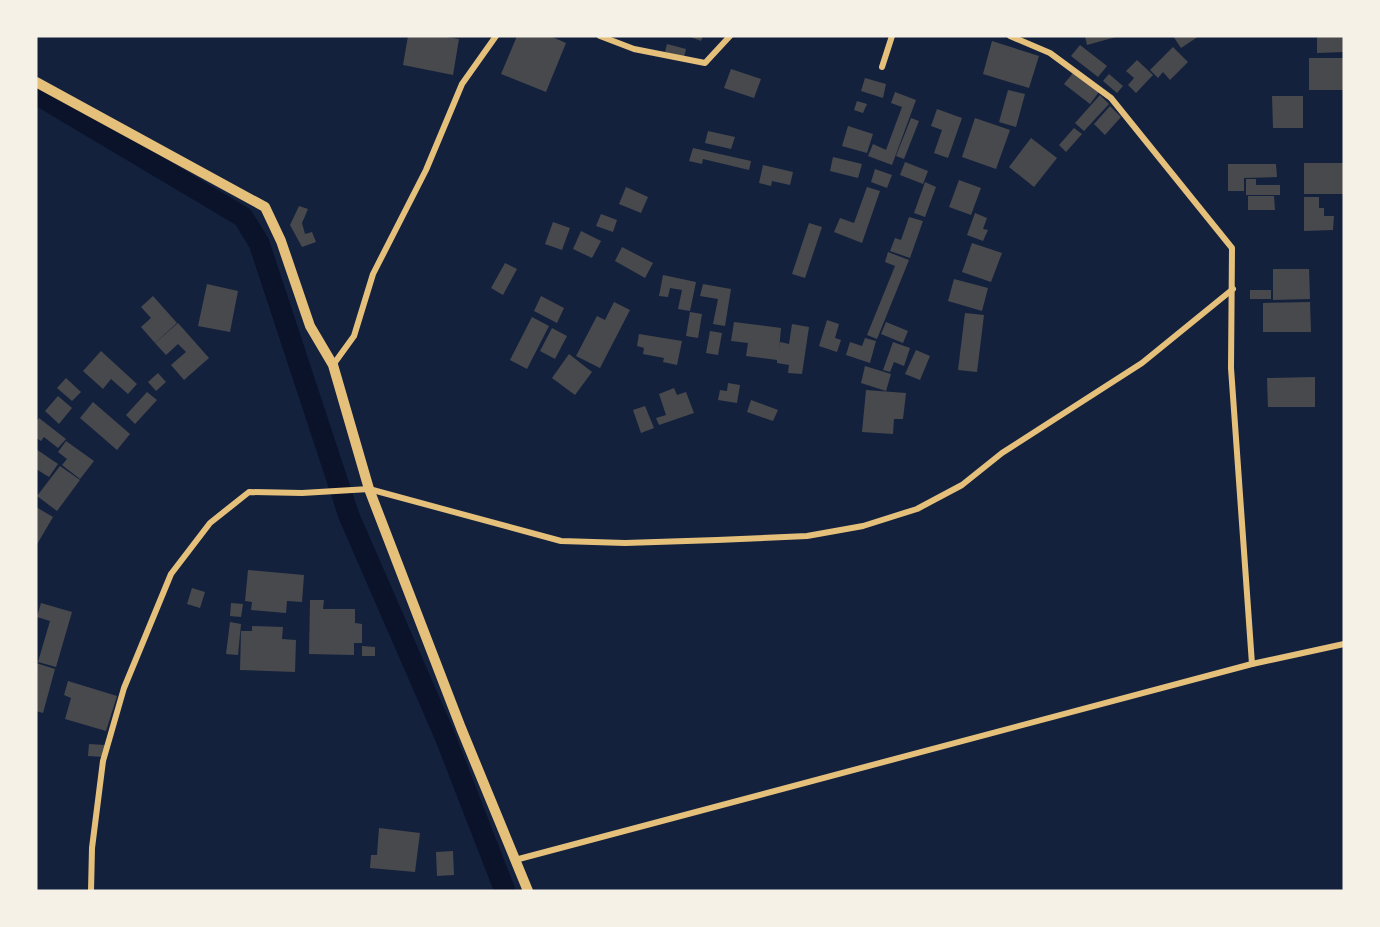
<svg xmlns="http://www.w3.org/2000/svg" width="1380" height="927" font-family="'Titillium Web',sans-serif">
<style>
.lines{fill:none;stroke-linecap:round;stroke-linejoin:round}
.canal{stroke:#0b132b;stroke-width:21}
.building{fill:#48494c}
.minor{stroke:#e5c07b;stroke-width:6}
.tertiary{stroke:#e5c07b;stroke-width:10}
</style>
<rect width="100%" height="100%" fill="#14213d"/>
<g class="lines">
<polyline class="canal" points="36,94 243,217 259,243 349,516 444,734 505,891"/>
</g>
<g class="building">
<polygon points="408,36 441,36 459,39 453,75 403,65"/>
<polygon points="517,36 550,36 566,43 546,92 501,74"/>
<polygon points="688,36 703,36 701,41"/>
<polygon points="1085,36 1116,36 1116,37 1087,45"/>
<polygon points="1173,36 1199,36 1181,48"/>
<polygon points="1317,36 1344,36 1344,52 1317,53"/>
<polygon points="992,41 1039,56 1029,88 983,74"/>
<polygon points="667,44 686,49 684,57 665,52"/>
<polygon points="1080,45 1107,66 1098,77 1071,56"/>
<polygon points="1173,47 1188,62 1170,80 1163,72 1158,78 1150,70"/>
<rect x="1309" y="58" width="35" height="32"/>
<polygon points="1137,60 1153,75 1136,93 1128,85 1134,78 1126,71"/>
<polygon points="731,69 761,79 754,98 724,88"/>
<polygon points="1073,73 1099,92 1090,104 1064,84"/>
<polygon points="1109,74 1123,86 1117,93 1103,81"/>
<polygon points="865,78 886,84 883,98 861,91"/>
<polygon points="1008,90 1025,94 1016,127 999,122"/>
<polygon points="895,92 916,100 892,165 868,156 873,144 886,150 902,107 891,103"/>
<polygon points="1100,95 1109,104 1084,131 1075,123"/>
<polygon points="1272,96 1303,96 1303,128 1273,128"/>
<polygon points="857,101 867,104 863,113 854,110"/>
<polygon points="1110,106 1121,117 1105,135 1094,124"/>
<polygon points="937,109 962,118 948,158 934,153 942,130 931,126"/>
<polygon points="911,118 919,121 904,159 896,156"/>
<polygon points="975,118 1010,130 996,169 962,157"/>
<polygon points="848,126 873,134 867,153 842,146"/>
<polygon points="1074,128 1082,134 1066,152 1059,145"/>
<polygon points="708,131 735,137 731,149 705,143"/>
<polygon points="1031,138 1057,158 1034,187 1009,167"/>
<polygon points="693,148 751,161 749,170 703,159 702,164 689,161"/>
<polygon points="833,157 862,164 858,178 830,171"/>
<polygon points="905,162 928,171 923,184 900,175"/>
<rect x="1304" y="163" width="40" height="31"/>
<polygon points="1228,164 1276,164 1277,177 1244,178 1244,191 1228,191"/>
<polygon points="763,165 793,172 790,185 772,181 771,186 759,183"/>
<polygon points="875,169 892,175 887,188 871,182"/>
<polygon points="1246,179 1256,179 1256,185 1280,185 1280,195 1246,195"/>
<polygon points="959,180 981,188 971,215 949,207"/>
<polygon points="925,182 936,187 925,217 914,213"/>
<polygon points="626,187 648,197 641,213 619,204"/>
<polygon points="867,187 880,191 862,243 834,232 840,218 854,223"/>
<polygon points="1248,196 1274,196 1275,210 1248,210"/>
<polygon points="1304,197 1319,197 1319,208 1324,208 1324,216 1334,216 1333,230 1304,231"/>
<polygon points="299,206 308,209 302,223 305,234 312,232 316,242 302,247 290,225"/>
<polygon points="975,213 987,218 983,229 988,230 983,241 967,235"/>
<polygon points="601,214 617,220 613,232 596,226"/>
<polygon points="909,217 923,221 910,258 890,251 895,238 901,240"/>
<polygon points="553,222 570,228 562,250 545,244"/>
<polygon points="809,223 822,227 805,278 792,274"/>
<polygon points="581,231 601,241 592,258 573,249"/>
<polygon points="972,243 1002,253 991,282 962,272"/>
<polygon points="622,247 653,263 645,278 615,261"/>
<polygon points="888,252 909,260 877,339 867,335 895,266 885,262"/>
<polygon points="505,263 517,269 503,295 491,288"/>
<polygon points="1273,269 1309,269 1310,299 1273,300"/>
<polygon points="663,275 696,282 690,311 678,309 682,290 670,288 668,297 659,296"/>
<polygon points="954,279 988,288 982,311 948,301"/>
<polygon points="207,284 238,291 230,332 198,326"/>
<polygon points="703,284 731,289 725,326 713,324 718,299 700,296"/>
<rect x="1250" y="290" width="21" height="9"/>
<polygon points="153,296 177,323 155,343 141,327 151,318 141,307"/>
<polygon points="541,296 564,308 557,323 534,311"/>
<polygon points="614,302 630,310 600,368 576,356 597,316 605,320"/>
<polygon points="1310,302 1311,332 1263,332 1263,303"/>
<polygon points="690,312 702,314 698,338 686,336"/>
<polygon points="965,313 984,315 977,372 958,370"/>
<polygon points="532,317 549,326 527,369 510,360"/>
<polygon points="827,320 839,324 835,338 841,340 837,352 819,346"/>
<polygon points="734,322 781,328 779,351 780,342 789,344 792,324 809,327 802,374 788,373 789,365 777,363 777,360 746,356 748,343 731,341"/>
<polygon points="886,322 908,331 903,343 881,334"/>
<polygon points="178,323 209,358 184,380 171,365 186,352 178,344 166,355 155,343"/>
<polygon points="552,328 567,336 555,359 540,351"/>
<polygon points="710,331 722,333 718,355 706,353"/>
<polygon points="639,334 682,341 677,365 663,362 664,358 643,354 644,348 637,346"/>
<polygon points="865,338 876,341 870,363 846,355 850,342 862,346"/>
<polygon points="893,342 910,348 904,366 894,362 890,372 883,370"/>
<polygon points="916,350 930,356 920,380 905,374"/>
<polygon points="101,351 137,384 128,394 111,379 103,389 83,371"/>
<polygon points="569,354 592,372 575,395 552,378"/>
<polygon points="865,366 891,374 886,391 861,383"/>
<polygon points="158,373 166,382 156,391 148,382"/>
<polygon points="1315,377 1315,407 1268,407 1267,378"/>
<polygon points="66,378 81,392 72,401 57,388"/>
<polygon points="728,383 740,385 737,403 718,400 720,390 727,391"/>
<polygon points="674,388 677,395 686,392 694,413 659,425 656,418 666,415 659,394"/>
<polygon points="866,390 906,393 903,419 894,419 893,434 862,432"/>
<polygon points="147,392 157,400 135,424 126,415"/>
<polygon points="58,396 72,408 59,424 45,411"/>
<polygon points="751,400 778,410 773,421 747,412"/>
<polygon points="93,402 130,434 117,450 80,418"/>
<polygon points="645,406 654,428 641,433 633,410"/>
<polygon points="39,418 66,439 58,448 44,437 41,441 36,438 36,422"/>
<polygon points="66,441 94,461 80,479 62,465 67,459 58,452"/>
<polygon points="36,449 58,464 49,477 36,469"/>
<polygon points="60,466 80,480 57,511 37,496"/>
<polygon points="36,507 53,517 36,546"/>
<polygon points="248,570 304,575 302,602 287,601 286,613 251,610 252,602 245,601"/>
<polygon points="192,588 205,592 200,608 187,604"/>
<polygon points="310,600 324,600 323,609 355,609 355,623 362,624 362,643 354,643 354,655 309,654"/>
<polygon points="41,603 72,612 56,667 38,662 50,621 37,617"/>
<polygon points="231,603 243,604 241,617 230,616"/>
<polygon points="230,622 241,624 238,655 226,654"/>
<polygon points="252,626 283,627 282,639 296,640 295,672 240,670 241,631 252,631"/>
<polygon points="362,646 375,647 375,656 362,656"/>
<polygon points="36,663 55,669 43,713 36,711"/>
<polygon points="68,681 117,696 106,731 65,719 71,698 64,695"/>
<polygon points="89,744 105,745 104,757 88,756"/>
<polygon points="379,828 420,833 415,872 370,868 371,855 377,855"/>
<polygon points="453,851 454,875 437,876 436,852"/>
</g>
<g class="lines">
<g class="minor">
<polyline points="600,36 634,49 705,63 730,36"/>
<polyline points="1010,36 1050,53 1111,98 1232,248 1231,368 1252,664"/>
<polyline points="882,67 892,36"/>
<polyline points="333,365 354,336 373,274 426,170 462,84 496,36"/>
<polyline points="515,860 1252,664 1344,644"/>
<polyline points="91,891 92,848 103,761 124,688 171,574 210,523 249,492 302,493 369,489 561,541 625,543 717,540 807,536 863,526 917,509 962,485 1002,453 1142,363 1233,289"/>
</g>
<polyline class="tertiary" points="36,82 265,207 281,241 310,326 333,365 369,489 461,728 528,891"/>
</g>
<rect width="1380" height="927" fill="none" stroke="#f6f1e7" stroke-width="75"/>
</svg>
